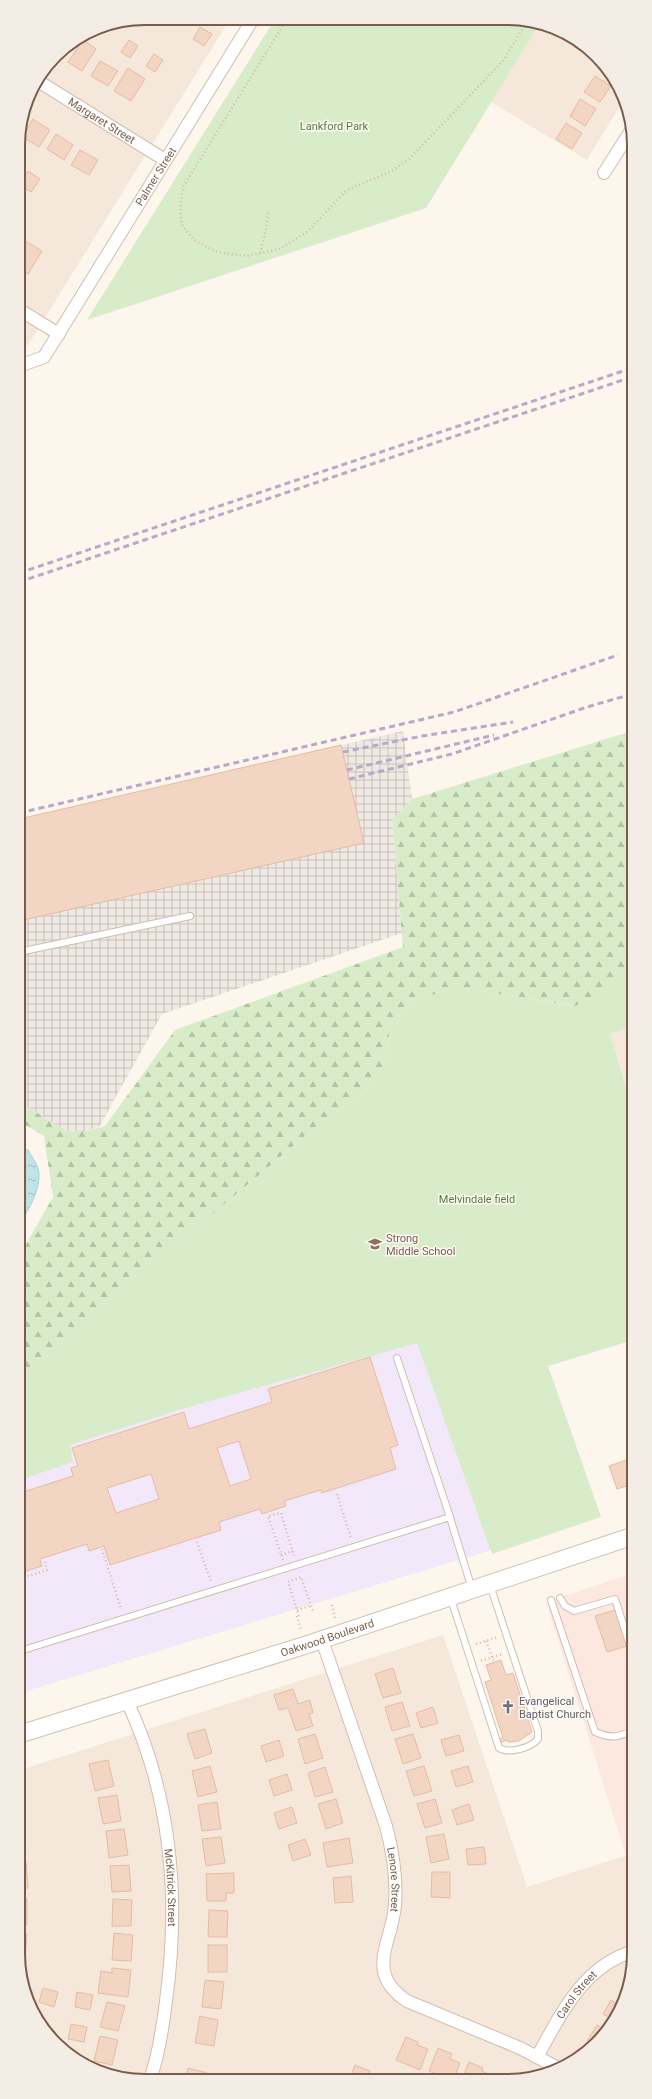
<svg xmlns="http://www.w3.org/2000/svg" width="652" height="2099" font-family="Roboto,sans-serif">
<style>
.residential{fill:#f5e8da}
.commercial{fill:#fde8e0}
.industrial{fill:url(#industrial-grid)}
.education{fill:#f3e8fa}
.green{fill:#d8ecc9}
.forest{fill:url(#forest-firs)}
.water{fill:url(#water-ripples);stroke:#a5d3da}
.building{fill:#f3d5c3;stroke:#e6bba3;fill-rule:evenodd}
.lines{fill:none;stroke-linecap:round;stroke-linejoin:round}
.lane-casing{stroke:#d1beb0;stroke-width:8}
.street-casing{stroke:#d1beb0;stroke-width:14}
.secondary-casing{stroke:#d6c0b0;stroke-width:19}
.path{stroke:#d9b8a5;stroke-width:2.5;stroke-dasharray:1 3;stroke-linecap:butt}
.lane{stroke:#fff;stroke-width:6}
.street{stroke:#fff;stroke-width:12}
.secondary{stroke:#fff;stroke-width:17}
.rail{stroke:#b9a8c9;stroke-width:3;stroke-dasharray:6 4;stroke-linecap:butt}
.labels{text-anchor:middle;stroke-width:3;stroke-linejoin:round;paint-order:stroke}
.street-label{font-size:11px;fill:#7a5c4d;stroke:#fffaf3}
.park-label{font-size:11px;fill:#537a41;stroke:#fffaf3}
.education-label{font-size:11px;fill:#785e54;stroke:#fffaf3;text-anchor:start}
.worship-label{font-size:11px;fill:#5b616d;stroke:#fffaf3;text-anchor:start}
.rim{fill:none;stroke:#7a5c4d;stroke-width:2}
</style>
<defs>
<pattern id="industrial-grid" width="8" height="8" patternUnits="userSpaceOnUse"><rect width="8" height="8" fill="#efe9e4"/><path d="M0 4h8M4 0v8" fill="none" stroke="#c7c0bb"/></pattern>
<pattern id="forest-firs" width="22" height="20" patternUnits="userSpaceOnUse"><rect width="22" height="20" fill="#d8ecc9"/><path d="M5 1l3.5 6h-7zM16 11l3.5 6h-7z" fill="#b4c2a5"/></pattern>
<pattern id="water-ripples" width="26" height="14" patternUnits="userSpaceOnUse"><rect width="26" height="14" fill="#bfe3e8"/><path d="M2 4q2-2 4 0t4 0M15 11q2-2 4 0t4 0" fill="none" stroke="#a0bbbe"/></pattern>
</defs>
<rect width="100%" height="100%" fill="#fdf6ec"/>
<g class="residential">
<polygon points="145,18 230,19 28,345 19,348 18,137 28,96 55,55 97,28"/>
<polygon points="540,23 570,35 597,55 621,89 624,99 587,160 491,102"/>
<polygon points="633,1026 633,1109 610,1034"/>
<polygon points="443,1635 527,1887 634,1853 634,1962 624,2003 602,2038 570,2064 531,2079 121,2079 89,2068 55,2044 31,2010 20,1978 20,1770"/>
</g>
<polygon class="commercial" points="633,1573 634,1853 626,1856 546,1602"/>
<polygon class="industrial" points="403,731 412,799 392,820 402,933 162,1014 99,1127 83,1132 67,1131 19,1102 19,819"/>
<polygon class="education" points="633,1026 610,1034 633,1109 633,1340 548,1366 601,1517 20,1693 20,1353 204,1149"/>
<g class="green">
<polygon points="275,19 532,20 540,23 426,208 87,320"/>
<polygon points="633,974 633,1026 610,1034 633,1111 633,1340 548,1366 601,1517 492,1554 417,1343 185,1408 70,1445 73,1462 20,1480 20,1376 318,1125 365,1092 386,1061 390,1024 414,1001 446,990 476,990 574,1006"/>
</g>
<polygon class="forest" points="632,731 633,974 575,1006 476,990 446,990 414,1001 390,1024 386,1061 365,1092 318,1125 20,1376 20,1255 53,1197 44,1136 19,1121 19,1102 67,1131 83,1132 105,1126 175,1030 403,947 392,820 412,799"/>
<path class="water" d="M 19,1149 L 28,1150 C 32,1157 38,1165 39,1173 C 40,1191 29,1209 20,1223 Z"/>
<g class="building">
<polygon points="200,27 212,34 204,46 193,39"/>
<polygon points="83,40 96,49 82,71 68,62"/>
<polygon points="129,40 138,46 130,58 121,52"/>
<polygon points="154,54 163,60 155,72 146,66"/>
<polygon points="100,61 118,71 108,86 91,76"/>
<polygon points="602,63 614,79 598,69"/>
<polygon points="128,68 145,79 131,101 114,91"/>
<polygon points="595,76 611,86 600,102 584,92"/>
<polygon points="580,99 596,109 585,126 570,116"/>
<polygon points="24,113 29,116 20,130"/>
<polygon points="33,119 50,130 39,147 22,137"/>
<polygon points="566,123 582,133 572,149 556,139"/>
<polygon points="56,134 73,145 64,160 47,149"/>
<polygon points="80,150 98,160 89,175 71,165"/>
<polygon points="18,152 25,156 18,166"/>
<polygon points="28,171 40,179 31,192 19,185"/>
<polygon points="24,240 42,251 28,274 18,268 18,250"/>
<polygon points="341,745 364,843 19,921 19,819"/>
<path d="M 370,1357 L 398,1445 L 390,1448 L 396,1469 L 322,1493 L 321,1490 L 284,1501 L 286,1506 L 262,1514 L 260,1509 L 219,1522 L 221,1530 L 110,1565 L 104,1546 L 89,1551 L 87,1544 L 40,1559 L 42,1566 L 20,1573 L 20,1493 L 73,1476 L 71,1468 L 78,1466 L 72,1448 L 184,1412 L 189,1429 L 272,1402 L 268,1389 ZM 239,1441 L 251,1479 L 230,1486 L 217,1448 ZM 151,1474 L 159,1499 L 116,1513 L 107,1488 Z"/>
<polygon points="632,1458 633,1484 617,1489 609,1466"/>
<polygon points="615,1610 627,1646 607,1652 595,1616"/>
<polygon points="501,1660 506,1675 513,1673 532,1732 519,1741 508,1742 508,1740 501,1742 500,1739 503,1738 485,1682 491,1680 486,1665"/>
<polygon points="393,1668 401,1693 383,1698 375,1674"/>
<polygon points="293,1689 298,1704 310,1700 313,1713 309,1714 313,1726 296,1731 288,1708 279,1710 274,1695"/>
<polygon points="402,1702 410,1726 392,1731 385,1707"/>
<polygon points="433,1707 438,1723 421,1728 416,1713"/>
<polygon points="205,1729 212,1753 195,1759 187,1734"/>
<polygon points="315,1734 323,1758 305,1764 298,1739"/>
<polygon points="413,1734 421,1758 403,1764 395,1739"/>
<polygon points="459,1735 464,1751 446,1756 441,1740"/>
<polygon points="279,1740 284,1756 266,1762 261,1746"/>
<polygon points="108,1760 114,1786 95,1791 89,1764"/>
<polygon points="210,1766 217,1792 198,1797 192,1771"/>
<polygon points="424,1766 432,1791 414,1796 406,1771"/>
<polygon points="468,1766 473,1782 456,1787 451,1771"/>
<polygon points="325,1767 333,1792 315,1797 308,1773"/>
<polygon points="287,1774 292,1790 274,1796 269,1780"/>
<polygon points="117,1795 121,1821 103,1824 98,1798"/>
<polygon points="336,1799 343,1823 326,1829 318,1804"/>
<polygon points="435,1799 442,1823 425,1828 417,1804"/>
<polygon points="217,1802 221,1829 202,1831 198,1805"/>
<polygon points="469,1804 474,1820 457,1825 452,1810"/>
<polygon points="292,1807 297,1823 279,1829 274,1813"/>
<polygon points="20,1826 22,1826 26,1852 20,1853"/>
<polygon points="124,1829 128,1855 109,1858 106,1831"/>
<polygon points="444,1834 449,1859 431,1863 426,1837"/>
<polygon points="221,1837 225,1863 206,1866 202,1839"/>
<polygon points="349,1838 353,1863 327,1867 323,1843"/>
<polygon points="305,1839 311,1855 293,1861 288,1845"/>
<polygon points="484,1847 486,1864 468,1865 466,1849"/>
<polygon points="20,1862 26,1862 28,1888 20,1889"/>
<polygon points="129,1865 131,1891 112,1892 110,1866"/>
<polygon points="432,1872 450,1872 450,1898 431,1897"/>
<polygon points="234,1873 234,1893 226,1893 226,1901 207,1901 206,1874"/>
<polygon points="351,1876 353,1902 335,1903 333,1878"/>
<polygon points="20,1898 27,1899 27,1925 20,1925"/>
<polygon points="113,1899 132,1900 131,1926 112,1926"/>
<polygon points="209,1910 228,1911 227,1937 208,1937"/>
<polygon points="114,1933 133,1935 131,1961 112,1960"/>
<polygon points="20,1934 27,1934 25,1961 20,1960"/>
<rect x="208" y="1945" width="19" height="27"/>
<polygon points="112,1968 131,1970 128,1997 98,1993 101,1971 112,1973"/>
<polygon points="205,1980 224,1982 221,2009 202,2007"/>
<polygon points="43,1988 58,1992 54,2007 39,2002"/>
<polygon points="77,1992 93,1995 90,2010 75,2007"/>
<polygon points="611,2000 622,2007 613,2020 603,2014"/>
<polygon points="107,2002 125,2006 118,2031 100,2027"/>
<polygon points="200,2016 218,2020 214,2046 195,2043"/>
<polygon points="71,2024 87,2027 84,2042 68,2039"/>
<polygon points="597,2025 607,2031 602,2038 594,2045 587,2041"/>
<polygon points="100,2036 118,2040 112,2065 94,2061"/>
<polygon points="406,2037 418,2042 417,2045 428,2049 420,2070 396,2060"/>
<polygon points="438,2048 452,2054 450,2059 460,2063 454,2079 448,2079 429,2071"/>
<polygon points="469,2062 483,2068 482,2071 492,2076 491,2079 462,2079"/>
<polygon points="355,2065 370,2071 367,2079 350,2079"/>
<polygon points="188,2068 207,2073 205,2079 185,2079"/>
</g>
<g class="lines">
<g class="lane-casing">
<g id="lane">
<polyline points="19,952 190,916"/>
<polyline points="397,1358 447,1508 472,1589"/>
<polyline points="560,1598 565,1606 574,1611 615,1599 633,1655"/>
<path d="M 451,1599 L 499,1748 C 509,1754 531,1748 538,1739 L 538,1731 L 490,1585"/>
<path d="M 551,1600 L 595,1732 C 612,1739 617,1737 633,1731"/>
<polyline points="20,1651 450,1517"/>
</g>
</g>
<g class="street-casing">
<g id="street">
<path id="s1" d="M 38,81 L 165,160"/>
<polyline points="604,173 632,129"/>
<polyline points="18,309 59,334"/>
<path id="s2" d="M 19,366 L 44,357 L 253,19"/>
<path id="s3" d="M 322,1640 L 386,1826 C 393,1852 397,1878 395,1905 C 392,1944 364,1972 407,2001 L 520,2048 L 558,2068"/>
<path id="s4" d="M 127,1701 C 171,1795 180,1899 166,2001 C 163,2026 159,2055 150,2079"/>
<path id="s5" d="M 537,2057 C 561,2014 583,1966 634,1951"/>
</g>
</g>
<g class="secondary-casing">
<g id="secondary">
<path id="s6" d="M 20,1734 L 306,1645 L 633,1536"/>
</g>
</g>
<g class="path">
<polyline points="287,19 183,187 180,208 182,225 194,240 217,252 246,256 279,249 307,232 347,190 392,171 409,159 503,61 528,20"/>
<polyline points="260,253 266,230 268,211"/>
<polyline points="337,1494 351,1538"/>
<polyline points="197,1542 211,1582"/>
<polyline points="102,1549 121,1609"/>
<polyline points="281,1555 293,1551"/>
<polyline points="283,1560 268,1516 281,1513 294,1556"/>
<polyline points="20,1579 47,1570 45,1562"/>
<polyline points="332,1605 335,1618"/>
<polyline points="297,1610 311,1606"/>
<polyline points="297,1616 301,1630"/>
<polyline points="299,1616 288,1582 301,1577 313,1611"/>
<polyline points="486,1641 494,1662"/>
<polyline points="476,1644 498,1637"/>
<polyline points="481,1661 503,1654"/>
</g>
<use href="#lane" class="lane"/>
<use href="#street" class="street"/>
<use href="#secondary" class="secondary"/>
<g class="rail">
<polyline points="19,573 632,368"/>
<polyline points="19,582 632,377"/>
<polyline points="343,752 422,736 513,722"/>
<polyline points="347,770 494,735"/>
<polyline points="349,779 452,754 587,707 632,694"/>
<polyline points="19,813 454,712 618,655"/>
</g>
</g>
<defs>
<g id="school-bare" transform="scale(1.08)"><path d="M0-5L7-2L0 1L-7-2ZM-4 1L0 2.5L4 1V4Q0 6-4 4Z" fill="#8d6e63" stroke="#fffaf3" stroke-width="2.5" paint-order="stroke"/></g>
<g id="church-bare" transform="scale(1.08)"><path d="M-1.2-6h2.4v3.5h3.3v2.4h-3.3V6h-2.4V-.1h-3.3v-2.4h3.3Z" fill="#6b7280" stroke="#fffaf3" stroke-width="2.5" paint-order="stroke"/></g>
</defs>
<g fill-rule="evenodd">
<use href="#school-bare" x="375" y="1244"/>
<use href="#church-bare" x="508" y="1707"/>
</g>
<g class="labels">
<g class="street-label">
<text dy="4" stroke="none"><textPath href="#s1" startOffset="75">Margaret Street</textPath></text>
<text dy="4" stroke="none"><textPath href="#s2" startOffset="239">Palmer Street</textPath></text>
<text dy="4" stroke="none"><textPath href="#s6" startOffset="322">Oakwood Boulevard</textPath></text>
<text dy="4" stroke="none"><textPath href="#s3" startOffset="251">Lenore Street</textPath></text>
<text dy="4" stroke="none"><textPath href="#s4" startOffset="193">McKitrick Street</textPath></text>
<text dy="4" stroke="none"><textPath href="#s5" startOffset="74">Carol Street</textPath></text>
</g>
<g class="park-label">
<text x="334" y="130">Lankford Park</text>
<text x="477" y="1203">Melvindale field</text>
</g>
<g class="education-label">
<text x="386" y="1242">Strong<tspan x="386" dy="13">Middle School</tspan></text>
</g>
<g class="worship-label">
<text x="519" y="1705">Evangelical<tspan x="519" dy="13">Baptist Church</tspan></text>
</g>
</g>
<path d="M0 0H652V2099H0ZM145 25H507A120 120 0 0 1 627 145V1954A120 120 0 0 1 507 2074H145A120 120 0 0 1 25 1954V145A120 120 0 0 1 145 25Z" fill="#f4ede6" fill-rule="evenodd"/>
<path class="rim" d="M145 25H507A120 120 0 0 1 627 145V1954A120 120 0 0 1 507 2074H145A120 120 0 0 1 25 1954V145A120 120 0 0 1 145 25Z"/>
</svg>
